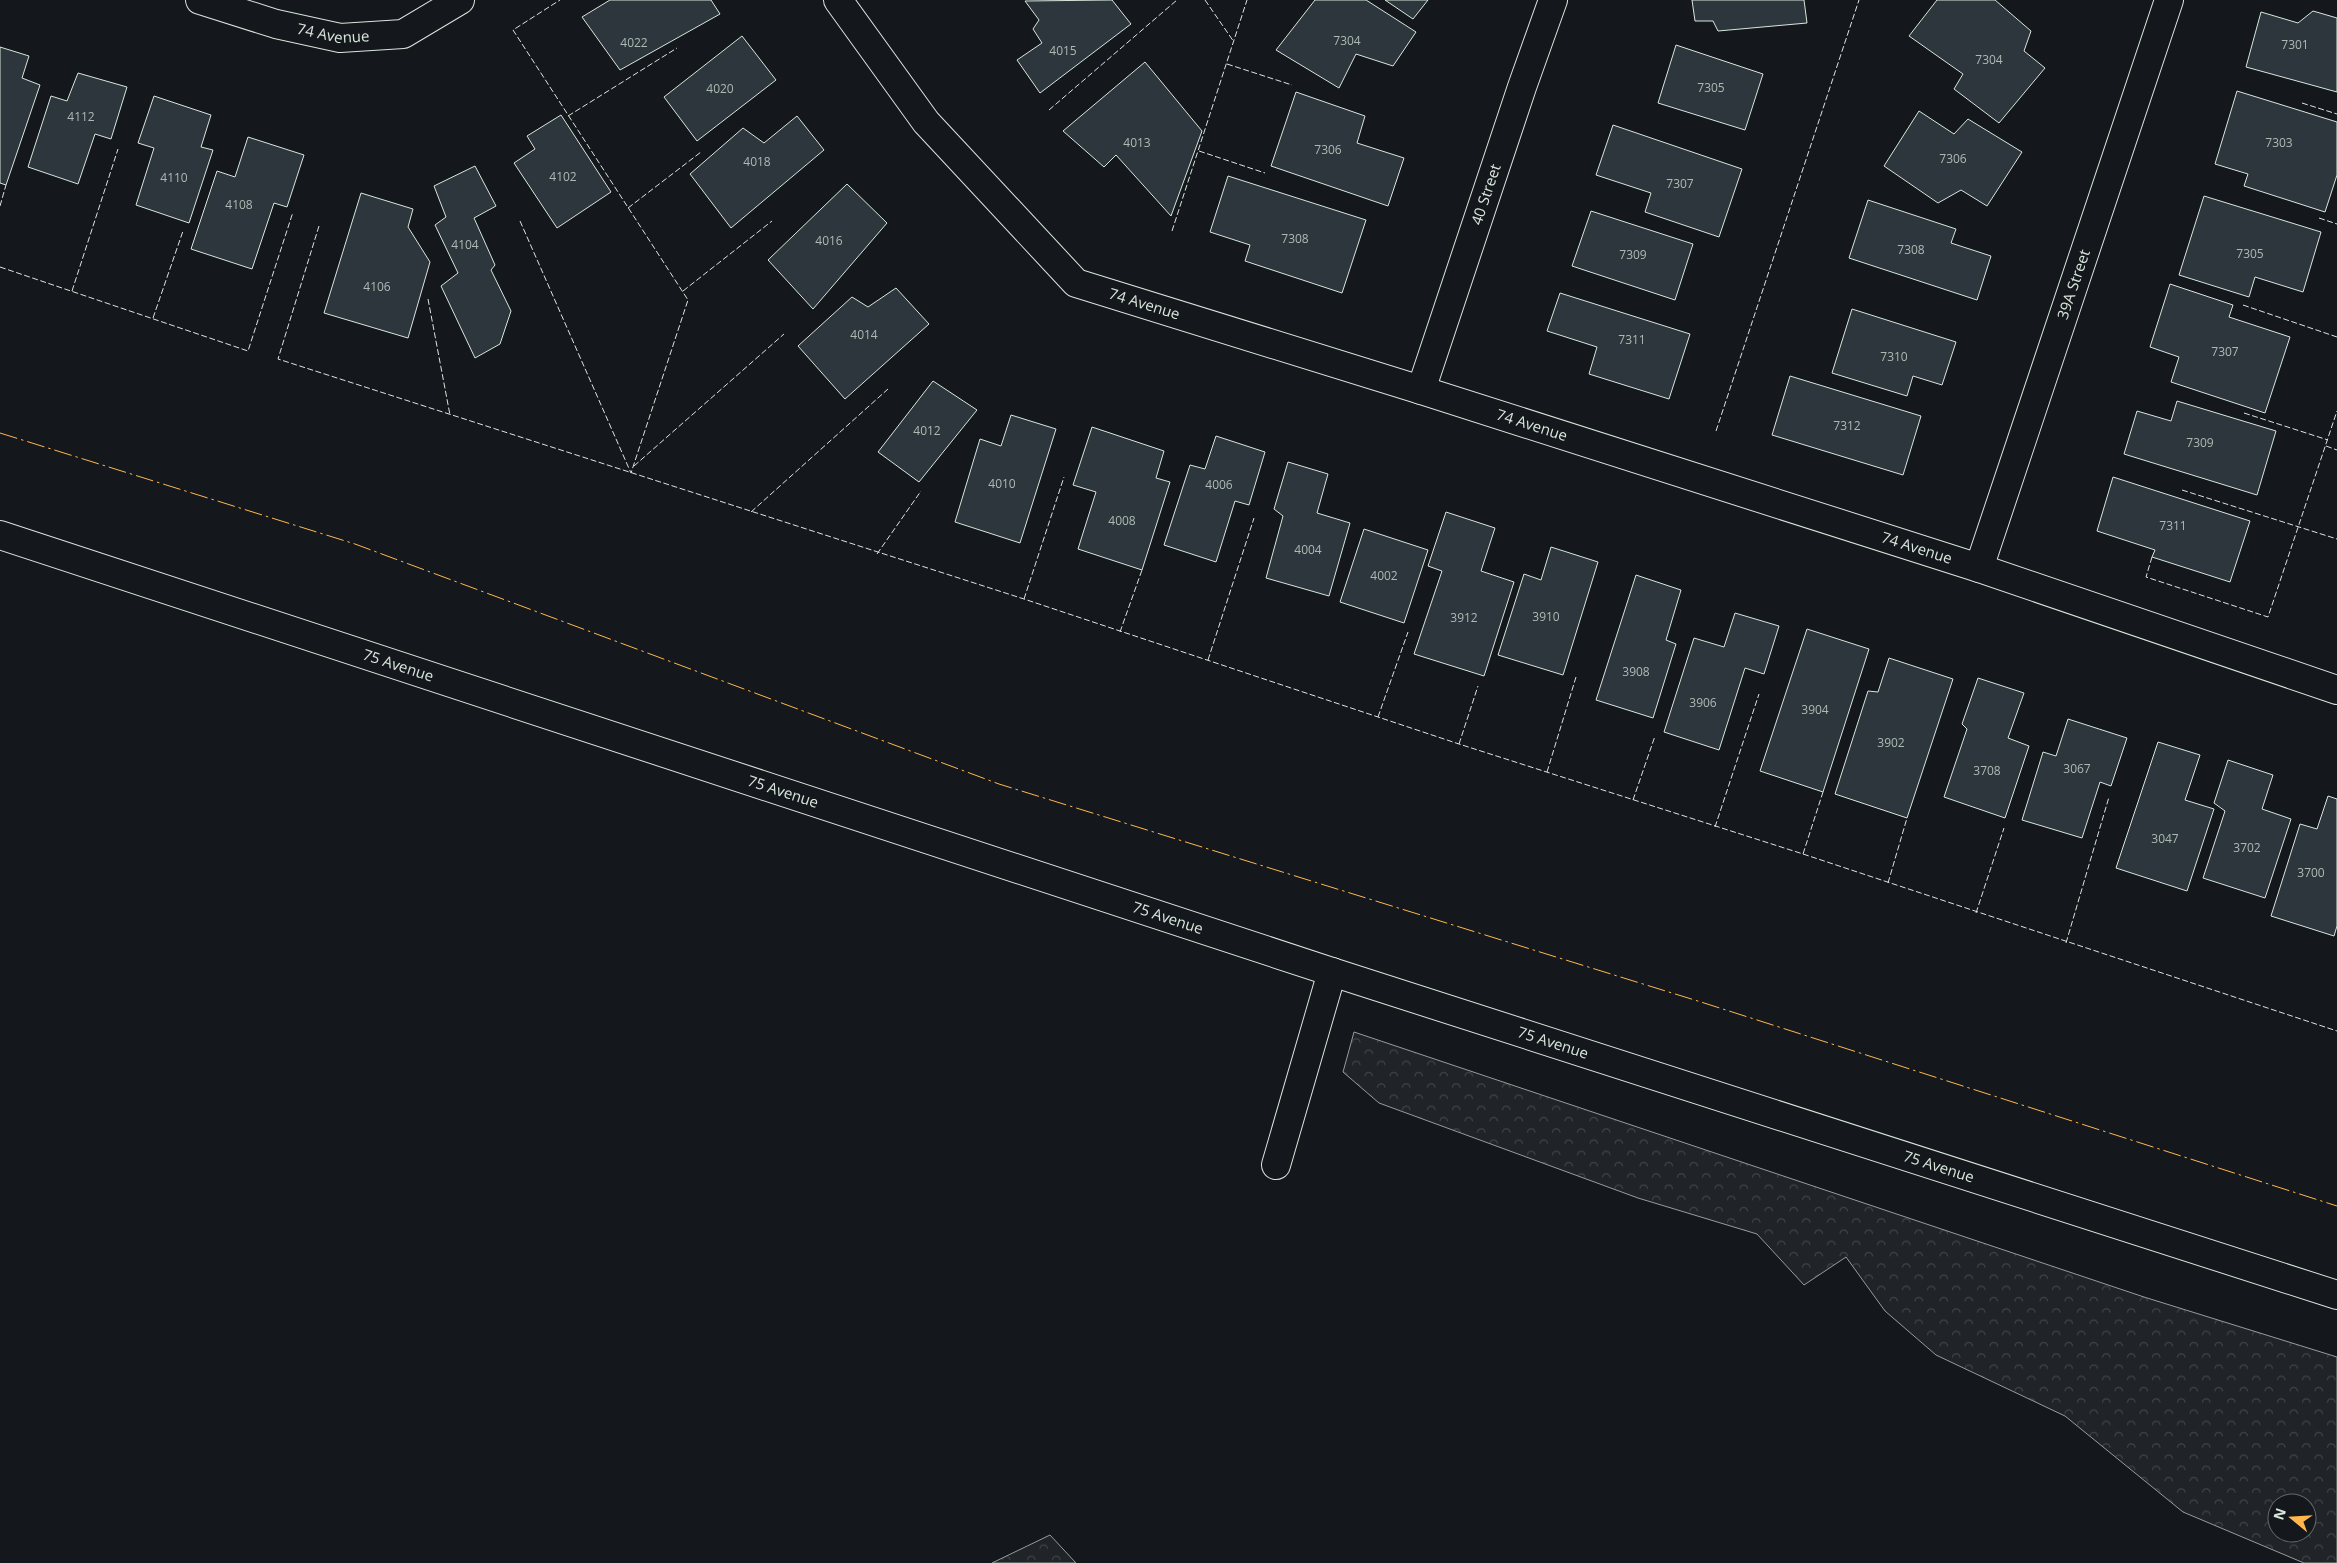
<svg xmlns="http://www.w3.org/2000/svg" width="2337" height="1563" font-family="'Open Sans',sans-serif">
<style>
.forest{fill:url(#forest-crowns);stroke:#939e99;fill-rule:evenodd}
.building{fill:#2c363c;stroke:#d8e6dc}
.lines{fill:none;stroke-linecap:round;stroke-linejoin:round}
.street-casing{stroke:#d8e6dc;stroke-width:30}
.secondary-casing{stroke:#d8e6dc;stroke-width:30}
.street{stroke:#14181c;stroke-width:28}
.secondary{stroke:#14181c;stroke-width:28}
.fence{stroke:#d8e6dc;stroke-width:1;stroke-dasharray:6 2.5;stroke-linecap:butt}
.power{stroke:#ffb74d;stroke-width:1;stroke-dasharray:18 4 2.5 4;stroke-linecap:butt}
.labels{text-anchor:middle;stroke-width:4;stroke-linejoin:round;paint-order:stroke}
.number-label{font-size:12px;fill:#adbab4}
.street-label{font-size:15px;fill:#d8e6dc;stroke:#14181c}
</style>
<defs>
<pattern id="forest-crowns" width="20" height="18" patternUnits="userSpaceOnUse" patternTransform="scale(1.25)"><rect width="20" height="18" fill="#202428"/><path d="M2 6a3 3 0 1 1 6 0M12 15a3 3 0 1 1 6 0" fill="none" stroke="#404447"/></pattern>
</defs>
<rect width="100%" height="100%" fill="#14181c"/>
<g class="forest">
<path d="M 1354,1032 L 2144,1297 L 2337,1357 L 2337,1563 L 2304,1563 L 2183,1512 L 2065,1416 L 1936,1355 L 1885,1311 L 1846,1257 L 1804,1285 L 1757,1234 L 1638,1198 L 1379,1103 L 1343,1072 ZM 2277,1503 L 2307,1503 L 2307,1533 L 2277,1533 Z"/>
<polygon points="1050,1535 1076,1563 992,1563"/>
</g>
<g class="building">
<polygon points="610,0 711,0 720,14 620,70 582,17"/>
<polygon points="1112,0 1131,24 1040,93 1017,60 1042,43 1033,29 1039,20 1025,1"/>
<polygon points="1315,0 1366,0 1416,32 1393,66 1356,54 1339,88 1276,50"/>
<polygon points="1385,0 1428,0 1413,19"/>
<polygon points="1692,0 1804,0 1807,23 1718,31 1713,21 1695,21"/>
<polygon points="1937,0 1995,0 2031,31 2024,51 2045,68 1999,123 1954,89 1963,74 1909,36"/>
<polygon points="2313,11 2337,18 2337,92 2246,67 2261,12 2298,23"/>
<polygon points="742,36 776,80 697,141 664,97"/>
<polygon points="1676,45 1763,74 1745,130 1658,103"/>
<polygon points="0,47 29,56 22,78 40,85 6,185 0,183"/>
<polygon points="1145,62 1202,131 1171,216 1116,155 1104,167 1063,131"/>
<polygon points="78,73 127,87 111,139 95,134 78,184 28,167 51,96 67,101"/>
<polygon points="2237,91 2337,122 2337,175 2325,212 2244,186 2248,174 2215,164"/>
<polygon points="1296,92 1365,116 1357,143 1404,158 1388,206 1271,166"/>
<polygon points="154,96 211,115 201,147 213,150 189,223 136,205 154,148 138,143"/>
<polygon points="1919,111 1954,134 1968,119 2022,152 1987,206 1961,190 1938,203 1884,166"/>
<polygon points="561,115 611,192 557,228 514,163 535,149 527,136"/>
<polygon points="797,116 824,150 731,228 690,174 743,128 764,143"/>
<polygon points="1613,125 1742,169 1719,237 1645,212 1651,193 1596,175"/>
<polygon points="248,137 304,155 287,207 274,203 252,269 191,249 217,171 235,177"/>
<polygon points="475,166 496,206 474,218 495,265 491,270 511,311 500,344 475,358 441,286 458,273 435,225 446,217 434,186"/>
<polygon points="1228,176 1366,220 1342,293 1245,261 1250,245 1210,232"/>
<polygon points="847,184 887,223 813,309 768,260"/>
<polygon points="361,193 413,209 408,227 430,262 408,338 324,313"/>
<polygon points="2204,196 2321,232 2303,292 2255,277 2249,297 2179,275"/>
<polygon points="1868,200 1956,229 1951,243 1991,256 1977,300 1849,258"/>
<polygon points="1591,211 1693,244 1675,300 1572,266"/>
<polygon points="2170,284 2233,305 2229,317 2290,337 2265,413 2171,382 2179,357 2150,347"/>
<polygon points="896,288 929,324 845,399 798,346 852,297 868,307"/>
<polygon points="1560,293 1690,334 1669,399 1589,374 1597,347 1547,331"/>
<polygon points="1852,309 1956,342 1942,385 1913,376 1907,396 1832,373"/>
<polygon points="1790,376 1921,416 1903,475 1772,435"/>
<polygon points="933,381 977,410 919,482 878,452"/>
<polygon points="2177,401 2276,431 2257,495 2124,454 2137,411 2171,421"/>
<polygon points="1011,415 1056,429 1020,543 955,522 980,439 1001,446"/>
<polygon points="1092,427 1164,451 1156,478 1170,482 1142,570 1078,549 1096,492 1073,485"/>
<polygon points="1216,436 1265,452 1249,505 1235,501 1216,562 1164,545 1190,465 1205,469"/>
<polygon points="1288,462 1328,474 1317,513 1350,523 1329,596 1266,578 1283,516 1274,509"/>
<polygon points="2113,477 2250,521 2230,582 2152,557 2155,550 2097,531"/>
<polygon points="1446,512 1495,528 1481,571 1514,582 1484,676 1414,654 1442,571 1428,566"/>
<polygon points="1364,529 1428,550 1404,623 1340,602"/>
<polygon points="1551,547 1598,562 1563,675 1498,655 1524,574 1541,580"/>
<polygon points="1636,575 1681,590 1666,640 1676,644 1653,718 1596,700"/>
<polygon points="1735,613 1779,626 1764,674 1745,668 1719,750 1664,732 1694,638 1724,647"/>
<polygon points="1807,629 1869,649 1823,792 1760,771"/>
<polygon points="1889,658 1953,679 1907,818 1835,794 1868,691 1878,692"/>
<polygon points="1978,678 2024,693 2008,738 2029,746 2005,818 1944,797 1967,729 1962,724"/>
<polygon points="2068,719 2127,738 2111,786 2100,782 2082,838 2022,820 2043,752 2056,756"/>
<polygon points="2158,742 2200,755 2185,800 2214,809 2187,891 2116,868"/>
<polygon points="2228,760 2273,775 2262,809 2291,819 2265,898 2203,878 2225,811 2214,803"/>
<polygon points="2328,796 2337,799 2337,926 2334,936 2271,916 2300,824 2317,829"/>
</g>
<g class="lines">
<g class="street-casing">
<g id="street">
<path id="s1" d="M 200,0 L 276,24 L 340,38 L 403,34 L 460,0"/>
<path id="s2" d="M 838,0 L 926,122 L 1076,283 L 1421,390 L 1979,568 L 2337,690"/>
<path id="s3" d="M 1421,390 L 1522,87 L 1553,0"/>
<path id="s4" d="M 1979,568 L 2169,0"/>
<polyline points="1276,1165 1332,972"/>
</g>
</g>
<g class="secondary-casing">
<g id="secondary">
<path id="s5" d="M 0,535 L 1332,972 L 2337,1295"/>
</g>
</g>
<use href="#street" class="street"/>
<use href="#secondary" class="secondary"/>
<g class="fence">
<polyline points="1205,0 1234,42"/>
<polyline points="1227,64 1292,85"/>
<polyline points="2302,103 2337,114"/>
<polyline points="1049,110 1177,0"/>
<polyline points="568,116 677,48"/>
<polyline points="1199,151 1265,173"/>
<polyline points="0,206 6,185"/>
<polyline points="628,208 701,152"/>
<polyline points="2319,218 2337,224"/>
<polyline points="520,221 631,473 688,300 513,30 560,0"/>
<polyline points="319,226 278,359 1024,599 1459,744 1803,854 2337,1031"/>
<polyline points="1172,231 1247,0"/>
<polyline points="0,267 248,351 293,212"/>
<polyline points="72,291 118,149"/>
<polyline points="683,291 772,221"/>
<polyline points="428,299 450,415"/>
<polyline points="2243,305 2337,337"/>
<polyline points="153,318 183,231"/>
<polyline points="2244,413 2328,440"/>
<polyline points="1716,431 1859,0"/>
<polyline points="2326,446 2337,450"/>
<polyline points="634,466 784,334"/>
<polyline points="2182,490 2337,539"/>
<polyline points="751,512 888,389"/>
<polyline points="877,554 921,491"/>
<polyline points="2152,557 2146,577 2268,617 2337,411"/>
<polyline points="1024,599 1064,477"/>
<polyline points="1120,632 1142,570"/>
<polyline points="1208,660 1254,518"/>
<polyline points="1378,717 1408,632"/>
<polyline points="1459,744 1478,686"/>
<polyline points="1547,772 1576,677"/>
<polyline points="1633,800 1655,736"/>
<polyline points="1715,827 1759,694"/>
<polyline points="1803,854 1823,792"/>
<polyline points="1888,883 1907,818"/>
<polyline points="1976,913 2004,828"/>
<polyline points="2066,943 2109,797"/>
</g>
<polyline class="power" points="0,433 355,544 999,784 1701,1002 2337,1206"/>
</g>
<g class="labels">
<g class="number-label">
<text x="1347" y="45">7304</text>
<text x="634" y="47">4022</text>
<text x="2295" y="49">7301</text>
<text x="1063" y="55">4015</text>
<text x="1989" y="64">7304</text>
<text x="1711" y="92">7305</text>
<text x="720" y="93">4020</text>
<text x="81" y="121">4112</text>
<text x="1137" y="147">4013</text>
<text x="2279" y="147">7303</text>
<text x="1328" y="154">7306</text>
<text x="1953" y="163">7306</text>
<text x="757" y="166">4018</text>
<text x="563" y="181">4102</text>
<text x="174" y="182">4110</text>
<text x="1680" y="188">7307</text>
<text x="239" y="209">4108</text>
<text x="1295" y="243">7308</text>
<text x="829" y="245">4016</text>
<text x="465" y="249">4104</text>
<text x="1911" y="254">7308</text>
<text x="2250" y="258">7305</text>
<text x="1633" y="259">7309</text>
<text x="377" y="291">4106</text>
<text x="864" y="339">4014</text>
<text x="1632" y="344">7311</text>
<text x="2225" y="356">7307</text>
<text x="1894" y="361">7310</text>
<text x="1847" y="430">7312</text>
<text x="927" y="435">4012</text>
<text x="2200" y="447">7309</text>
<text x="1002" y="488">4010</text>
<text x="1219" y="489">4006</text>
<text x="1122" y="525">4008</text>
<text x="2173" y="530">7311</text>
<text x="1308" y="554">4004</text>
<text x="1384" y="580">4002</text>
<text x="1546" y="621">3910</text>
<text x="1464" y="622">3912</text>
<text x="1636" y="676">3908</text>
<text x="1703" y="707">3906</text>
<text x="1815" y="714">3904</text>
<text x="1891" y="747">3902</text>
<text x="2077" y="773">3067</text>
<text x="1987" y="775">3708</text>
<text x="2165" y="843">3047</text>
<text x="2247" y="852">3702</text>
<text x="2311" y="877">3700</text>
</g>
<g class="street-label">
<text dy="5" stroke="none"><textPath href="#s1" startOffset="138">74 Avenue</textPath></text>
<text dy="5" stroke="none"><textPath href="#s3" startOffset="206">40 Street</textPath></text>
<text dy="5" stroke="none"><textPath href="#s4" startOffset="299">39A Street</textPath></text>
<text dy="5" stroke="none"><textPath href="#s2" startOffset="442">74 Avenue</textPath></text>
<text dy="5" stroke="none"><textPath href="#s2" startOffset="848">74 Avenue</textPath></text>
<text dy="5" stroke="none"><textPath href="#s2" startOffset="1252">74 Avenue</textPath></text>
<text dy="5" stroke="none"><textPath href="#s5" startOffset="419">75 Avenue</textPath></text>
<text dy="5" stroke="none"><textPath href="#s5" startOffset="824">75 Avenue</textPath></text>
<text dy="5" stroke="none"><textPath href="#s5" startOffset="1229">75 Avenue</textPath></text>
<text dy="5" stroke="none"><textPath href="#s5" startOffset="1634">75 Avenue</textPath></text>
<text dy="5" stroke="none"><textPath href="#s5" startOffset="2039">75 Avenue</textPath></text>
</g>
</g>
<g transform="translate(2292 1518) rotate(288)"><circle r="24" fill="#14181c" stroke="#626a69"/>
<path d="M0-4L9 19L0 12L-9 19Z" fill="#ffb74d"/>
<text y="-8" font-size="14" font-weight="bold" text-anchor="middle" fill="#d8e6dc">N</text>
</g>
</svg>
